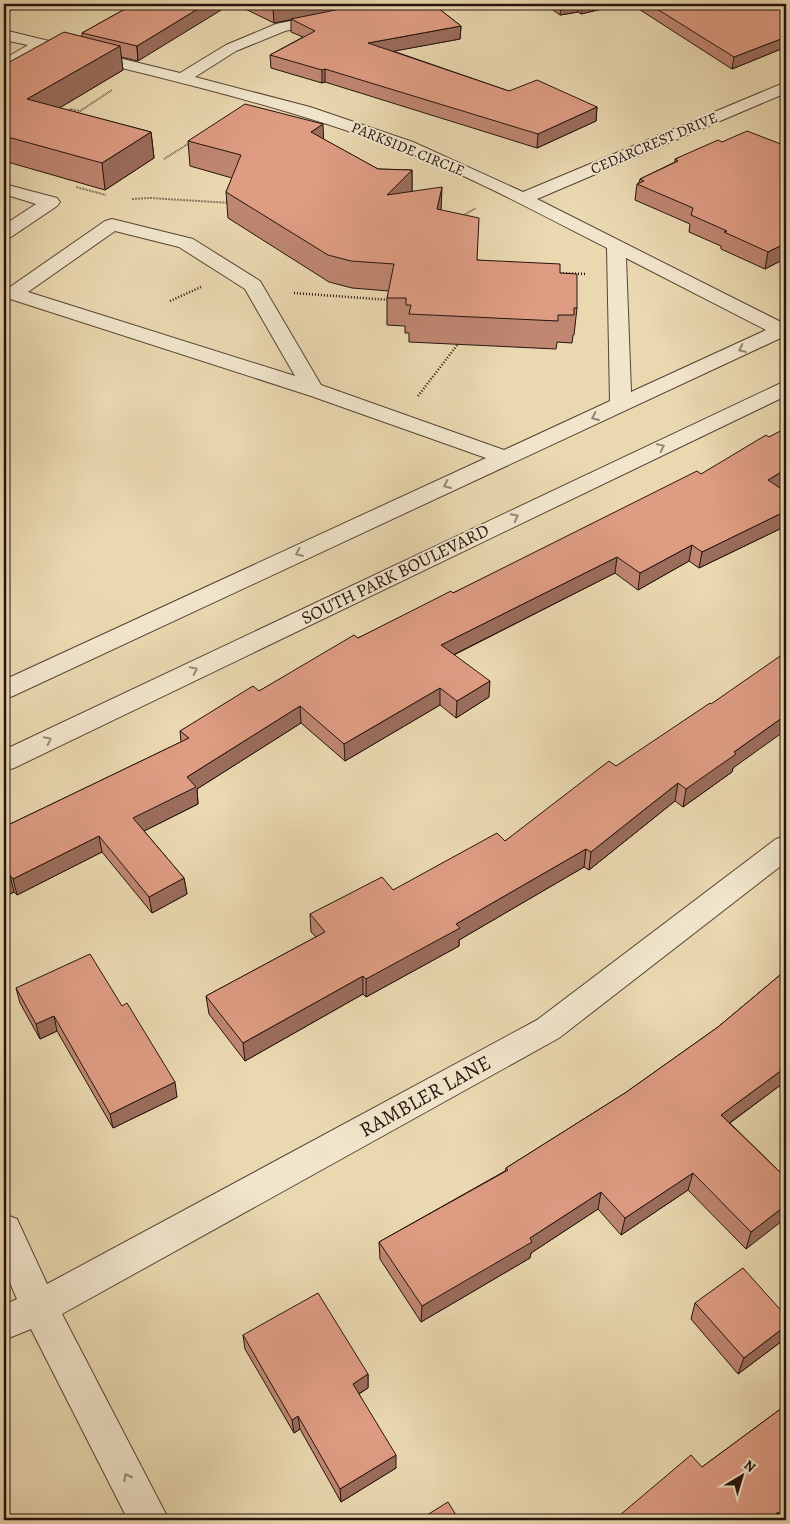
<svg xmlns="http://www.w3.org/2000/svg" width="790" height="1524" font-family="Alegreya,serif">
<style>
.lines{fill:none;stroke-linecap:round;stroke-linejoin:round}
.minor-casing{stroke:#564436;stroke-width:2}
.path-far1{stroke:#25130d;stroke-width:2;stroke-dasharray:0.5 1;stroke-linecap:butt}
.path{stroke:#25130d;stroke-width:2.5;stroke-dasharray:1 2;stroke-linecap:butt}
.minor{fill:#f1e6cc;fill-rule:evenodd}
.wall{fill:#bf8671;stroke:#25130d}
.shaded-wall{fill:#9b6d5c;stroke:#25130d}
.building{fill:#de9c83;stroke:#25130d}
.oneway{stroke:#958776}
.labels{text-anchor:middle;stroke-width:4;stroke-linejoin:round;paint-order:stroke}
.far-street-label{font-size:15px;fill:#25130d;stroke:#f1e6cc}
.street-label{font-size:18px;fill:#25130d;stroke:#f1e6cc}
.near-street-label{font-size:21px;fill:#25130d;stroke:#f1e6cc}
</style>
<rect width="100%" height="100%" fill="#ead8b0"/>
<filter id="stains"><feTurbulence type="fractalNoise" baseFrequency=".004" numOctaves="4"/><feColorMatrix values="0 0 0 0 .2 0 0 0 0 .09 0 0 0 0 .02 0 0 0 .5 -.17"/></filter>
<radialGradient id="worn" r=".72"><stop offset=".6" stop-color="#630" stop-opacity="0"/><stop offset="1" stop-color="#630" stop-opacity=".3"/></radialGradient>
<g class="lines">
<g class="minor-casing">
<g id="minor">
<path d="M 328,13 L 333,14 L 335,17 L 333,20 L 285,31 L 236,51 L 195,77 L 310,107 L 413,142 L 523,192 L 786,82 L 786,93 L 537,199 L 783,323 L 786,322 L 786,338 L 783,337 L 13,696 L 4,699 L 4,680 L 486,458 L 311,396 L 4,297 L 4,285 L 10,287 L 105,221 L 112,219 L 193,239 L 260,281 L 321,385 L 504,450 L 610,401 L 607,248 C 540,214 469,175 399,149 C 283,106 164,78 43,49 L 10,68 L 4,70 L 4,59 L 28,45 L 4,40 L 4,30 L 180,73 L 226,45 L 276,24 ZM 115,231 L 179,247 L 245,289 L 295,376 L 28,292 ZM 626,258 L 766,330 L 631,392 Z"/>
<polygon points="4,184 57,198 60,202 57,206 11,237 4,239 4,225 36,204 4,194"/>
<polygon points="786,382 786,396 14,768 4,771 4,750 779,384"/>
<polygon points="786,836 786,862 559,1038 62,1314 169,1520 128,1520 31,1329 4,1340 4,1305 17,1299 4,1269 4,1214 17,1219 47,1284 537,1020 776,839"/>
</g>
</g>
<g class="path-far1">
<polyline points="66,112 71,109 80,111 112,90"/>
<polyline points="164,159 191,142"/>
<polyline points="76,187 106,195"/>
<polyline points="132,199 150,198 231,203"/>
<polyline points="462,216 476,208"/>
</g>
<g class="path">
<polyline points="557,273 586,274"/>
<polyline points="294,293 390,300"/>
<polyline points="170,301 201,287"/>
<polyline points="418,396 458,344"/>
</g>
<use href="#minor" class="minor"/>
</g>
<g class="wall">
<polygon points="134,4 138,61 121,57 123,70 59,108 151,132 154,158 105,190 4,161 4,65 82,37 82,33"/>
<polygon points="235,4 433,4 461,26 460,39 393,51 509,91 597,107 596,121 537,148 325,82 322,83 271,68 270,55 303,37 291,32 291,20 274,23"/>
<polygon points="544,4 622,4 581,14 578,12 560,15"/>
<polygon points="631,4 786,4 786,47 732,69"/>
<polygon points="323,139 378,169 412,170 412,191 441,210 477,260 560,273 577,308 574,335 573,335 572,343 557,342 556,349 409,342 409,333 405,333 405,326 387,325 387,298 389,291 352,288 329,282 228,218 226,192 232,178 190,166 188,141"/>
<polygon points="722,142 786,146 786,258 765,269 721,249 721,246 689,232 690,224 635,200 637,184 639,183 640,179 675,162 675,159"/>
<polygon points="701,474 779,488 786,492 786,526 699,568 689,561 638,590 615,573 454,655 489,697 456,718 440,705 345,761 301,723 197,789 198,804 144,831 184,878 187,894 152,913 102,852 17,895 14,892 4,897 4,827 181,742 180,731 259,691 358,638 453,593"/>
<polygon points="616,766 733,768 732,772 683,807 675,801 589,870 584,867 459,940 459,946 366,997 363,994 245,1061 209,1014 206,996 316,937 311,932 310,914 393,890 505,841"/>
<polygon points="786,970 786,1081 730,1123 786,1178 746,1249 688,1190 621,1235 598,1209 531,1253 530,1258 421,1322 380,1259 379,1242 505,1171 506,1168 625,1093 718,1027"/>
<polygon points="16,988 122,1006 177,1097 113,1128 57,1031 40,1039 20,1003"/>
<polygon points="695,1303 786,1338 738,1374 691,1319"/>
<polygon points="243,1335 368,1374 368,1388 359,1394 396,1468 341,1502 300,1429 294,1433 245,1349"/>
<polygon points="786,1405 786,1520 614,1520 702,1467"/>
</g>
<g class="shaded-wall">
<polygon points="206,4 231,4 138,61 137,46"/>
<polygon points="297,4 372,4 274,23 273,8"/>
<polygon points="566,4 578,4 578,12 560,15 561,5"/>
<polygon points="582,4 622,4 581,14"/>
<polygon points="461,26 460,39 368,56 368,43"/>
<polygon points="786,37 786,47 732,69 734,57"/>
<polygon points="120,46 123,70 31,125 27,99"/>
<polygon points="325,69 325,82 322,83 322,70"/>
<polygon points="597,107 596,121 537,148 538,134"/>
<polygon points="323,124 324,150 311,132"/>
<polygon points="151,132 154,158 105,190 102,163"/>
<polygon points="412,170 412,196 387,195"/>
<polygon points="442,187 441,213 437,209"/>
<polygon points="786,243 786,258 765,269 768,252"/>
<polygon points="786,469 786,483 765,497 768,480"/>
<polygon points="786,511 786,526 699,568 702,552"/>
<polygon points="692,545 689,561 638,590 640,573"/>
<polygon points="617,557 615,573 441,661 441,645"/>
<polygon points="490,681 489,697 456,718 457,701"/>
<polygon points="440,688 440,705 345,761 344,744"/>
<polygon points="300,706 301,723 197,789 198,804 136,835 133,818 187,777"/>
<polygon points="786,715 786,730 733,768 732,772 683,807 686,789 734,752"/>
<polygon points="678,783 675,801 589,870 591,852"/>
<polygon points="99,836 102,852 17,895 13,879"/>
<polygon points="586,849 584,867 459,940 459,946 366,997 366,979 456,924"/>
<polygon points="10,875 14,892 4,897 4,878"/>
<polygon points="184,878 187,894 152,913 149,897"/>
<polygon points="363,976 363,994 245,1061 243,1043"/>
<polygon points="54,1016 57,1031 40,1039 36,1024"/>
<polygon points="786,1067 786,1081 717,1132 721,1115"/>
<polygon points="175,1082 177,1097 113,1128 110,1114"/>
<polygon points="693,1173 688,1190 621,1235 625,1218"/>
<polygon points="601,1192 598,1209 531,1253 530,1258 421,1322 422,1306 530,1238"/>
<polygon points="786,1205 786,1218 746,1249 751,1232"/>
<polygon points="786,1326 786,1338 738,1374 744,1358"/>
<polygon points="368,1374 368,1388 353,1397 353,1384"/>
<polygon points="298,1416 300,1429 294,1433 292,1420"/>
<polygon points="396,1455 396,1468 341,1502 340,1489"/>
<polygon points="778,1512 774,1520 769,1520"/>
</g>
<g class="building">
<polygon points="134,4 206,4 137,46 82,33"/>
<polygon points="263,4 297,4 273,8"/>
<polygon points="365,4 433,4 461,26 368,43 509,91 537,80 597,107 538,134 325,69 322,70 270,55 315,31 291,19"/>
<polygon points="649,4 786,4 786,37 734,57"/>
<polygon points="64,32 120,46 27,99 151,132 102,163 4,136 4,65"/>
<polygon points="245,104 323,124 311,132 378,169 412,170 387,195 442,187 437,209 479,218 477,260 560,264 560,273 577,274 577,308 574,308 574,315 558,315 558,321 409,314 411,305 406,305 406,298 387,298 394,264 351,261 328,255 226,192 241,155 188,141"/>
<polygon points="747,131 786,146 786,243 768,252 724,232 727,231 691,215 693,208 637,184 644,181 640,179 678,161 675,159 718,140 722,142"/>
<polygon points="786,428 786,469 768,480 786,492 786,511 702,552 692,545 640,573 617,557 441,645 490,681 457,701 440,688 344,744 300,706 187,777 196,787 133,818 184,878 149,897 99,836 13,879 10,875 4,878 4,827 189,738 180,731 253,686 259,691 354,635 358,638 451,591 453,593 697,471 701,474 766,435 769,437"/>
<polygon points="786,652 786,715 734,752 736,754 686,789 678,783 591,852 586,849 456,924 460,928 366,979 363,976 243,1043 206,996 325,932 310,914 382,877 393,890 497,833 505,841 609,761 616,766 710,703 711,704"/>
<polygon points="90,954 122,1006 127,1003 175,1082 110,1114 54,1016 36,1024 16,988"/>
<polygon points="786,970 786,1067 721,1115 786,1178 786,1205 751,1232 693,1173 625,1218 601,1192 530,1238 532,1242 422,1306 379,1242 508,1170 506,1168 625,1093 718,1027"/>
<polygon points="743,1268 786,1316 786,1326 744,1358 695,1303"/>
<polygon points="318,1293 368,1374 353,1384 396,1455 340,1489 298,1416 292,1420 243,1335"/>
<polygon points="786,1405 786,1520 784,1520 778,1512 769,1520 614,1520 691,1455 702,1467"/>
<polygon points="448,1502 459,1520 419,1520"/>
</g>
<defs><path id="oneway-chevron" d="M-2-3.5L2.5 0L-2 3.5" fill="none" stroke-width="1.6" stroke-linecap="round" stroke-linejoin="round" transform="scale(1.25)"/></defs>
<g class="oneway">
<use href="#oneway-chevron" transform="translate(742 349) rotate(155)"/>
<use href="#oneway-chevron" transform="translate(595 417) rotate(156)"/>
<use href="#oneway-chevron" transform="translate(661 447) rotate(-26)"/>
<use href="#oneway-chevron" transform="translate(447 485) rotate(155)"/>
<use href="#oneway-chevron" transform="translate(515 517) rotate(-26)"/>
<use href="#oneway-chevron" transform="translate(299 553) rotate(155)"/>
<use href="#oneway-chevron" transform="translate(194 670) rotate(-26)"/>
<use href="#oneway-chevron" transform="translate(48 740) rotate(-26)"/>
<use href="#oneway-chevron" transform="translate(127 1477) rotate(-117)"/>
</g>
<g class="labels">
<g class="far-street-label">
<text transform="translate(654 143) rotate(-23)" y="5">CEDARCREST DRIVE</text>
<text transform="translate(408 149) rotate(22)" y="5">PARKSIDE CIRCLE</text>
</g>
<g class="street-label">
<text transform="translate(395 574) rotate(-26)" y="6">SOUTH PARK BOULEVARD</text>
</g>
<g class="near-street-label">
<text transform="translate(425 1096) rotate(-29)" y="7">RAMBLER LANE</text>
</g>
</g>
<rect width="790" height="1524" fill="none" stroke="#ead8b0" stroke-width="20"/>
<rect x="5" y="5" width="780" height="1514" fill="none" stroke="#25130d" stroke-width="2.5"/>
<rect x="10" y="10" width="770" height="1504" fill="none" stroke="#25130d"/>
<g transform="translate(742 1476) rotate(38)" stroke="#f1e6cc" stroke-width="4" paint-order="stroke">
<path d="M0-4L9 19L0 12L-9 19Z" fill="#25130d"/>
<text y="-8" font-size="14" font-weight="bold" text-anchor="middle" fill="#25130d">N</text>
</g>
<rect width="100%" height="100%" filter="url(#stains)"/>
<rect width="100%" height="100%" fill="url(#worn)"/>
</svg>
